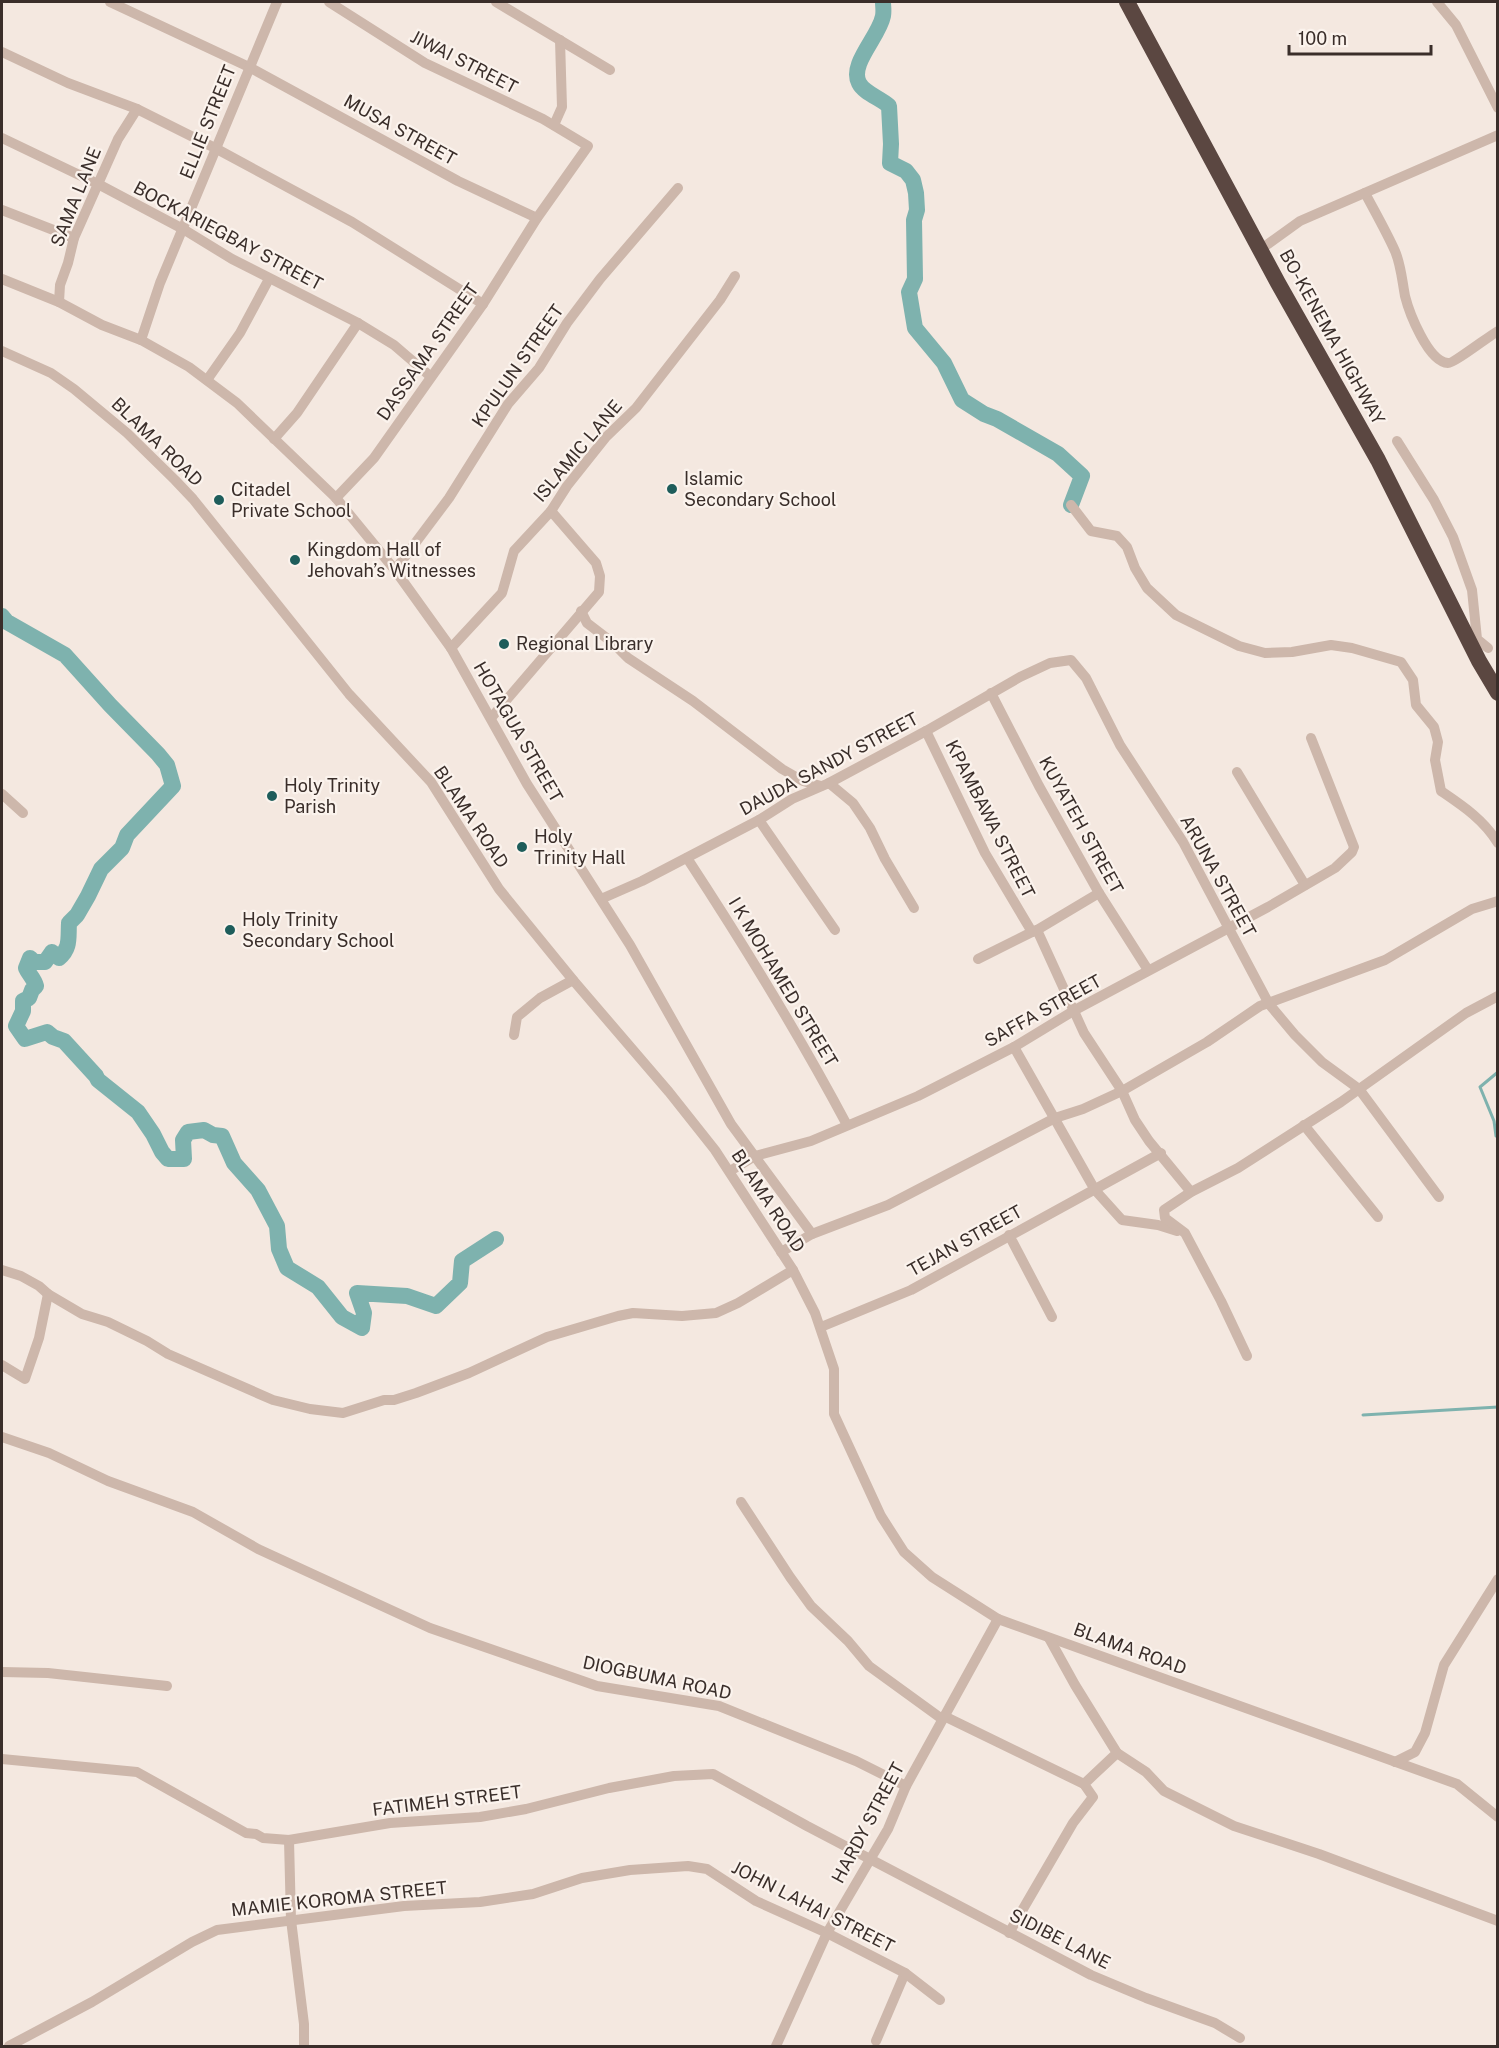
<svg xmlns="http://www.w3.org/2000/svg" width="1499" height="2048" font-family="'Public Sans',sans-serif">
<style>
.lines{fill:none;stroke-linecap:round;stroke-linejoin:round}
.stream{stroke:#7eb2ae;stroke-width:3}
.river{stroke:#7eb2ae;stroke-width:16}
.minor{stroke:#cdb7ab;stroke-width:10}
.highway{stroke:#5b4741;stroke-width:16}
.poi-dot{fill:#1e5d5b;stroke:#fbf3ed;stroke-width:2}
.labels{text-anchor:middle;stroke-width:4.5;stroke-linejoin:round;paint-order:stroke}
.street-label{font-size:18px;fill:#3a2e2a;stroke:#fbf3ed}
.poi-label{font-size:18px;fill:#3a2e2a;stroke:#fbf3ed;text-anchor:start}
</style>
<rect width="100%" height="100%" fill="#f4e8e0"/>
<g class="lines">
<g class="stream">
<polyline points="1496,1136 1494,1121 1480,1087 1498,1072"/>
<polyline points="1363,1415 1498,1407"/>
</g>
<g class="river">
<path d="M 883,2 C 883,6 884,11 883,16 C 879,37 849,64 859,83 C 864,93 880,98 889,106 L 891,144 L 890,163 L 906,171 L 913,180 L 916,193 L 917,210 L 914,220 L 915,279 L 909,292 L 915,328 L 944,363 L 962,400 L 984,414 L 997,419 L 1058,454 L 1082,476 L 1071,505"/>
<path d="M 2,616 L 7,622 L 65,655 L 110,705 L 158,754 L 167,765 L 173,786 L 127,835 L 122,848 L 101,869 L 88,896 L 77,915 L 69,923 C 68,937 71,948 59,958 L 52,952 L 45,962 L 34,962 L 30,958 L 26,968 C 29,975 34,978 36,986 L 32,990 L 29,998 L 23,1001 L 23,1011 L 16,1026 L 25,1039 L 47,1032 L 53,1037 L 64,1041 L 96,1076 L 98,1080 L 138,1112 L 153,1134 L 162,1152 L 168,1159 L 184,1159 L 183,1140 L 188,1132 L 204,1130 L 213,1135 L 222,1136 L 234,1163 L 258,1190 L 277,1226 L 279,1249 L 287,1268 L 318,1287 L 342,1317 L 362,1328 L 364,1313 L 357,1293 L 407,1296 L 436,1306 L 460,1283 L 462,1261 L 496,1239"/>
</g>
<g class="minor">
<polyline points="110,2 249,67 458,181 537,218"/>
<polyline points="329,2 425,63 543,119 588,146 537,218 483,304 374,458 336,498"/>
<polyline points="496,2 610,70"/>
<polyline points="1437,2 1456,25 1498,108"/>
<polyline points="2,52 68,83 137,109 215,148 352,222 483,304"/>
<polyline points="554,125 562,107 560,40"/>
<polyline points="2,138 98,184 183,229 232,259 358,323 394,345 430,376"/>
<path d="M 1365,193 C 1375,212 1386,231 1395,251 C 1401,265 1402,280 1405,296 C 1409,312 1428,362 1448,363 C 1453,364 1489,336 1498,331"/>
<polyline points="2,210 74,238"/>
<polyline points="1261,249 1300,221 1498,135"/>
<polyline points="2,279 59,302 102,325 141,340 160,283 277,2"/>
<polyline points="59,302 60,285 68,263 74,238 118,139 137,109"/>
<polyline points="141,340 189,367 237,403 336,498 395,570 451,648 527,784 630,945 731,1124 812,1234"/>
<polyline points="2,351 51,373 74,389 127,433 175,480 193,499 349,694 431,782 499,889 573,980 669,1092 715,1150 793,1270 815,1313 834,1369 834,1414 881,1516 904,1552 932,1577 998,1619 1457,1784 1498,1817"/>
<polyline points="207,380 240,333 269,279"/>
<polyline points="274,439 297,413 358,323"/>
<polyline points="1397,441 1434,500 1453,537 1472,590 1477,639 1488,648"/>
<path d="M 1071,505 L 1091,531 L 1117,536 L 1127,547 L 1135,568 L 1147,588 L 1176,615 L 1239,646 L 1265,653 L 1292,652 L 1331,645 L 1352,648 L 1401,662 L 1413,680 L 1416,705 L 1434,727 L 1438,742 L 1435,760 L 1441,791 C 1463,806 1483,819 1498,843"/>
<polyline points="395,570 449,498 508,404 539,368 567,323 600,279 678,188"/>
<polyline points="581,611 587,623 613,643 628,658 693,701 782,769 803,781 821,786"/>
<polyline points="451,648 502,593 514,551 551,511 567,486 606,437 636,408 720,300 735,276"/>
<polyline points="991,693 1039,786 1099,893 1148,970"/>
<polyline points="491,718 599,592 600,576 596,563 551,511"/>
<polyline points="926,731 985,853 1032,932 1037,930 1084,1033 1122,1091 1135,1120 1149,1141 1191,1192"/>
<polyline points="1237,772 1305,885"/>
<polyline points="829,783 853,803 870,828 885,859 914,908"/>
<polyline points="2,794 23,813"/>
<polyline points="759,820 835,930"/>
<path d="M 687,858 C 744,945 798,1033 847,1125"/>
<polyline points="601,899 642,881 759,820 792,799 829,783 926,731 1020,677 1050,663 1071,660 1086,678 1120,745 1183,842 1269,1004 1295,1035 1322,1062 1359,1089 1439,1197"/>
<polyline points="1037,930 1099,893"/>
<polyline points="978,959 1032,932"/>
<polyline points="514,1035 517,1017 540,998 573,980"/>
<polyline points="1014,1047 1095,1190 1122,1220 1158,1225 1177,1231"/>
<polyline points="1304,1125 1378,1217"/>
<polyline points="730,1171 755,1156 811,1141 918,1096 1014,1047 1075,1010 1268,907 1335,868 1352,852 1354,847 1311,738"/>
<polyline points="1009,1235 1052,1317"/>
<polyline points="781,1252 812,1234 888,1205 1055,1118 1083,1109 1122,1091 1207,1042 1260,1006 1385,960 1472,909 1498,901"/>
<polyline points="2,1270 21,1276 39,1286 48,1294 82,1314 108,1322 147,1341 168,1354 273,1400 310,1409 343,1413 384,1400 394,1400 416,1393 469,1373 547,1337 618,1316 633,1313 682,1316 716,1313 738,1303 793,1270"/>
<polyline points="821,1327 911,1290 1161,1153"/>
<polyline points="1247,1356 1221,1301 1185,1233 1165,1218 1164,1210 1191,1192 1238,1168 1341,1102 1466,1013 1498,996"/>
<polyline points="2,1365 25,1379 39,1338 48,1294"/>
<polyline points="2,1437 49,1453 108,1481 193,1512 258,1549 430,1628 597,1686 719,1706 856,1761 906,1786"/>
<polyline points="741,1502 790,1577 811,1606 848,1641 869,1666 942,1719"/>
<polyline points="2,1672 48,1673 167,1686"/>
<polyline points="944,1716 1084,1784"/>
<polyline points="1117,1753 1146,1772 1164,1791 1234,1826 1319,1854 1498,1921"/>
<polyline points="2,1759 137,1772 246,1833 256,1834 263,1838 289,1840 390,1823 480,1817 526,1809 609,1788 674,1776 713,1774 807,1826 1091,1975 1146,1998 1215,2023 1240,2038"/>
<polyline points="1395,1762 1415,1752 1425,1733 1444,1665 1498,1579"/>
<polyline points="289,1840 291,1920 304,2024 304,2046"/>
<polyline points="1009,1933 1073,1823 1093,1797 1084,1784 1117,1753 1075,1685 1049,1638"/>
<polyline points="876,2041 905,1973"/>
<polyline points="9,2046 92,2002 192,1942 217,1930 404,1906 480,1902 533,1894 582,1878 630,1870 688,1866 707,1869 756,1901 827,1933 905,1973 940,2000"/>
<polyline points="776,2046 827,1933 888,1829 906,1786 998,1619"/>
</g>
<polyline class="highway" points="1127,2 1278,283 1378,460 1479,661 1498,693"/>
</g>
<g class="poi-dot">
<circle cx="672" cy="489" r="6"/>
<circle cx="219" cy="500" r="6"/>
<circle cx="295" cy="560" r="6"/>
<circle cx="504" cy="644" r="6"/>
<circle cx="272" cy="796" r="6"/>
<circle cx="522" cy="847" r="6"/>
<circle cx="230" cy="930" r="6"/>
</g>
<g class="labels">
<g class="street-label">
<text transform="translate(464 62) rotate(27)" y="6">JIWAI STREET</text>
<text transform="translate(208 122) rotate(-68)" y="6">ELLIE STREET</text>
<text transform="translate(400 130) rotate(29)" y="6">MUSA STREET</text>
<text transform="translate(76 197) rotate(-68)" y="6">SAMA LANE</text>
<text transform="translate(228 236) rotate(28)" y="6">BOCKARIEGBAY STREET</text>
<text transform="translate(1332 337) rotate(61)" y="6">BO-KENEMA HIGHWAY</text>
<text transform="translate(428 352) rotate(-55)" y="6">DASSAMA STREET</text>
<text transform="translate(518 366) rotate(-55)" y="6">KPULUN STREET</text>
<text transform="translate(157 442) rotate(44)" y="6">BLAMA ROAD</text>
<text transform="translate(578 451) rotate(-50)" y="6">ISLAMIC LANE</text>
<text transform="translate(518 732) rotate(60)" y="6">HOTAGUA STREET</text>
<text transform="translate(829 764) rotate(-28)" y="6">DAUDA SANDY STREET</text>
<text transform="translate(471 817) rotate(56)" y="6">BLAMA ROAD</text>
<text transform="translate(990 819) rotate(63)" y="6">KPAMBAWA STREET</text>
<text transform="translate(1081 825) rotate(61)" y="6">KUYATEH STREET</text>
<text transform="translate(1218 876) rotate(61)" y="6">ARUNA STREET</text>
<text transform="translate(783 982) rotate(59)" y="6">I K MOHAMED STREET</text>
<text transform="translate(1043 1011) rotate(-29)" y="6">SAFFA STREET</text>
<text transform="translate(768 1201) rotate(57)" y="6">BLAMA ROAD</text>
<text transform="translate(965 1241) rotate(-29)" y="6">TEJAN STREET</text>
<text transform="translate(1130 1649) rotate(20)" y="6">BLAMA ROAD</text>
<text transform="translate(657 1678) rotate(12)" y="6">DIOGBUMA ROAD</text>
<text transform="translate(447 1801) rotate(-7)" y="6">FATIMEH STREET</text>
<text transform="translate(868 1823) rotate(-62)" y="6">HARDY STREET</text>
<text transform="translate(339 1899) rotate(-6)" y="6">MAMIE KOROMA STREET</text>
<text transform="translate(813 1907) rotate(27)" y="6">JOHN LAHAI STREET</text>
<text transform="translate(1060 1939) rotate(27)" y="6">SIDIBE LANE</text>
</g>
<g class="poi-label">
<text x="684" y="485">Islamic<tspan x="684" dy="21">Secondary School</tspan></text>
<text x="231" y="496">Citadel<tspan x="231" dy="21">Private School</tspan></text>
<text x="307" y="556">Kingdom Hall of<tspan x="307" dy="21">Jehovah’s Witnesses</tspan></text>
<text x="516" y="650">Regional Library</text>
<text x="284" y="792">Holy Trinity<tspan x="284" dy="21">Parish</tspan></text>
<text x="534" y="843">Holy<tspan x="534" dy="21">Trinity Hall</tspan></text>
<text x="242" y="926">Holy Trinity<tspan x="242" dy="21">Secondary School</tspan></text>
</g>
</g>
<rect width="1499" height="2048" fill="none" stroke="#3a2e2a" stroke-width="6"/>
<path d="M1289 45v9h142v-9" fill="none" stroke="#3a2e2a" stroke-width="3"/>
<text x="1298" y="45" font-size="18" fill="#3a2e2a" stroke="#fbf3ed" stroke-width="4.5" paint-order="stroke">100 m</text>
</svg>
